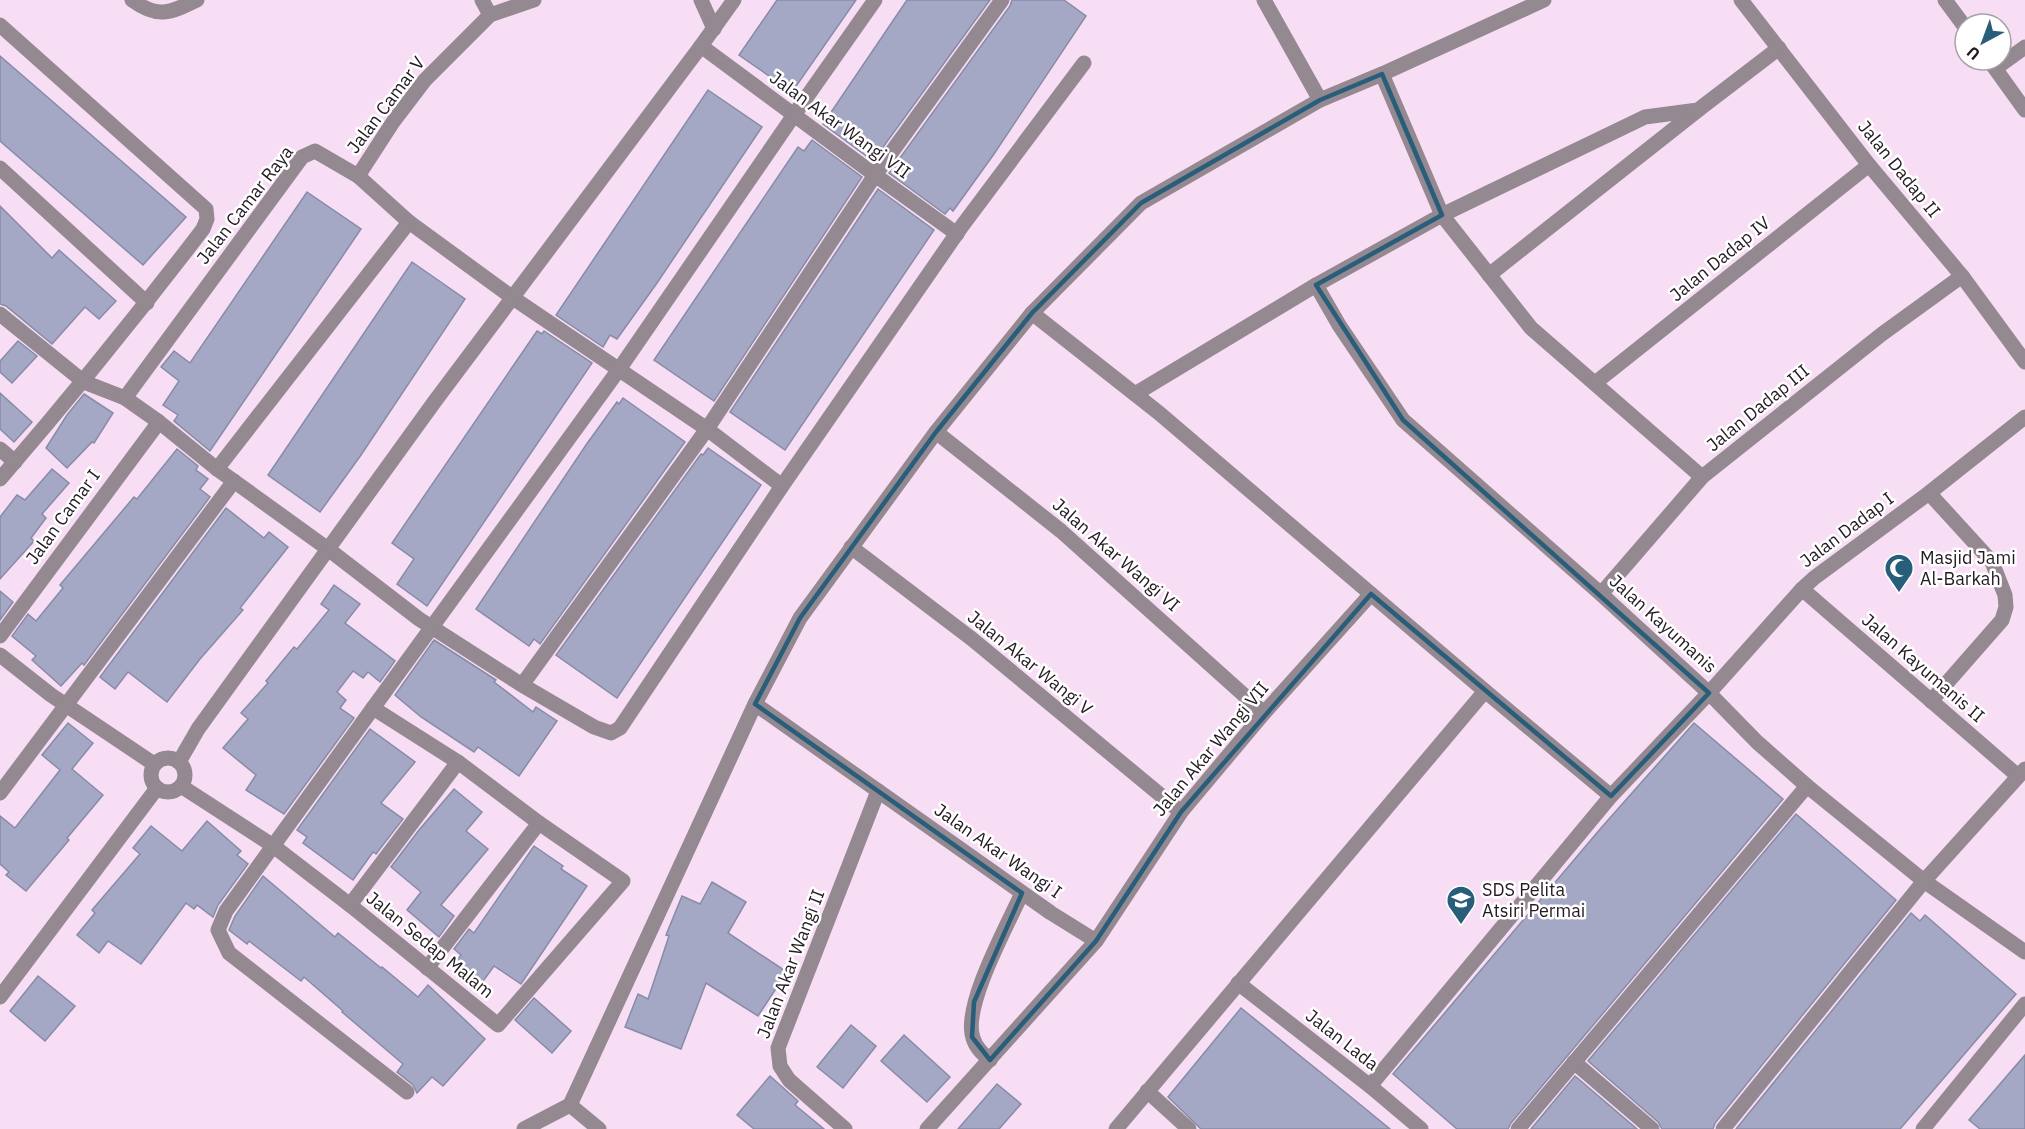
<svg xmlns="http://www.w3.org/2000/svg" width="2025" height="1129" font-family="'IBM Plex Sans',sans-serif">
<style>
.building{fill:#a5a8c5;stroke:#888ba7;stroke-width:1.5}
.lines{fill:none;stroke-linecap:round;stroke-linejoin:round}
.minor{stroke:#948891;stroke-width:15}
.marked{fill:none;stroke:#295e7a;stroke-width:4.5;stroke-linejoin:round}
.labels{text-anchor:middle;stroke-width:5;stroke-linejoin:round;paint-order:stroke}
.street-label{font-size:18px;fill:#231a22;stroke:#fff}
.poi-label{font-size:18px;fill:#231a22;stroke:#fff;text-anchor:start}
</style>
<rect width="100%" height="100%" fill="#f7def5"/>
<g class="building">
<polygon points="777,0 856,0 792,92 739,55"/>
<polygon points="907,0 990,0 873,161 823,124"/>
<polygon points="1012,0 1064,0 1086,16 994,154 953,211 950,208 945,214 889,173 1010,6"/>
<polygon points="0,56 186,217 143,265 0,141"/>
<polygon points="708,90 762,127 657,283 617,339 610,335 603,347 556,315"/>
<polygon points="812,140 862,177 714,401 654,360 798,147 804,151"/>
<polygon points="878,189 934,230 785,450 730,412"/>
<polygon points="307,192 361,229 210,451 174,421 178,415 163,405 179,381 161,367 174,351 190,363"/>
<polygon points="0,206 52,258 59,250 116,301 99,319 85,307 52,344 6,306 0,304"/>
<polygon points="412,262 465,299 361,455 320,512 268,475"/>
<polygon points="537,331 542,334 544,331 592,363 427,606 397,584 414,559 392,543"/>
<polygon points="18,341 37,356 12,383 0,372 0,361"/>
<polygon points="0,393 32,422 14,442 0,429"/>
<polygon points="84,394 113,413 94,443 92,442 67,468 46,448 67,415"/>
<polygon points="623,398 685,442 540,644 534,639 529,646 476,609 586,445 617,402 619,404"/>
<polygon points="708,448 761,485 617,698 556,655 701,454 703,455"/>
<polygon points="177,449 198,466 196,470 208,479 200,489 210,497 84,665 82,663 61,686 32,660 36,656 12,636 28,614 36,621 63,588 60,585 134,497 137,499"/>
<polygon points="52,469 69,483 42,514 46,518 31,538 34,541 0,579 0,517 17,495 25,500"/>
<polygon points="226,508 264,538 269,532 288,547 240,608 243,610 200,659 167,702 128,672 115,689 100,677"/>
<polygon points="334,585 360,604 345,623 395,661 380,682 368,672 363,678 353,671 337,692 346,700 340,708 354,718 284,814 246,790 256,775 223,748 248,719 241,713 268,683 266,681 294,647 297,649 329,610 321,604"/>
<polygon points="0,591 13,602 0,620"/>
<polygon points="434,640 496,680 494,682 533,712 536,707 557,721 519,776 478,747 474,752 421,717 395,695"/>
<polygon points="68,723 93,743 72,769 103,795 67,838 69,840 26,891 6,875 9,872 0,864 0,816 15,828 60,770 42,755"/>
<polygon points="1694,723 1783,799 1511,1123 1508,1129 1457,1129 1393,1074 1601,828"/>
<polygon points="370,729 415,762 381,803 403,819 376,854 373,852 353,880 303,843 307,837 297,830"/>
<polygon points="454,789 482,812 466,831 488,849 441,905 454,916 439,937 407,910 421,892 391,867 419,830"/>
<polygon points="1796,814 1896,900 1715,1123 1713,1129 1662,1129 1658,1122 1588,1061"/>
<polygon points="207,821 241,851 237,855 248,864 218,905 213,917 197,905 194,909 186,903 141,964 108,941 99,953 77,935 95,913 92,910 140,854 133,848 151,826 182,851"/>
<polygon points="534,846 563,866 561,869 587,886 521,984 494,966 481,984 454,964 461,955 454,949 469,929 474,933"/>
<polygon points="263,876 335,937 338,933 381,968 382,967 418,997 428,985 485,1039 443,1086 432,1077 417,1093 413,1085 397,1072 403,1064 342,1012 343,1011 304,977 301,981 249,941 247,944 229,930 235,916"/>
<polygon points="712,882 746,902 728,933 787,972 758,1016 706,983 681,1049 625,1027 638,994 648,999 669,936 666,935 682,896 700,904"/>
<polygon points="1911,913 1920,921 1925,915 2016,994 1900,1129 1736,1129"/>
<polygon points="38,976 75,1006 45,1041 10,1011"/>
<polygon points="534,998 571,1031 552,1053 515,1020"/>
<polygon points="1241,1008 1351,1097 1390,1129 1201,1129 1168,1097"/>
<polygon points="851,1025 876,1046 843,1088 817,1067"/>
<polygon points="904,1035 950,1077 927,1102 881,1061"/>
<polygon points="2025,1055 2025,1129 1980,1129 1969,1120"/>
<polygon points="770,1076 798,1101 795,1105 824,1129 754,1129 737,1115"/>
<polygon points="1575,1076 1637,1129 1531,1129"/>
<polygon points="997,1084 1021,1104 999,1129 958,1129"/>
</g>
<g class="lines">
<g class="minor">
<path d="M 132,0 C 158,19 170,13 197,0"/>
<polyline points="482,0 490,15"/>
<polyline points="701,0 714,29"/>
<polyline points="1264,0 1320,100"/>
<polyline points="1741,0 1869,165 1962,276 2025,362"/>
<polyline points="1945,0 1965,27"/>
<path d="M 0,25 L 206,209 L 207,219 L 203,229 C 138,314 71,397 0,479"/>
<polyline points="701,46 875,175 957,234"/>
<polyline points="1989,60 2025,110"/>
<polyline points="1996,68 2025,47"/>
<polyline points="1382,74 1442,215 1531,328 1702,477"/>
<polyline points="0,168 147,303"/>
<polyline points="358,176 393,122 425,80 490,15 534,0"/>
<polyline points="1489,275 1698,110"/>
<polyline points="1316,285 1339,325 1403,420 1601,594 1709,693 1757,742 1807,786 1924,881 2025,952"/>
<polyline points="0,314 84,382 125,398 159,422 217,469 328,549 419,619 522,685 594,727 611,733 620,728 782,486 962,226 1084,63"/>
<polyline points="1595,383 1869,165"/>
<polyline points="1135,394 1316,285 1442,215 1645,117 1698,110 1779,48"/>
<polyline points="125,398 302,157 315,151 358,176 409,222 513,298 707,429 782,486"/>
<polyline points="936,432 1061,531 1264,713"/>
<polyline points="0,449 15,462"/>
<polyline points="217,469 409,222"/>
<polyline points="1929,493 1992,562 2005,595 2006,607 2002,620 1931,701"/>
<polyline points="851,547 972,639 1181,812"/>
<polyline points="1802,589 2018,776"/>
<polyline points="1601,594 1702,477 1882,334 1962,276"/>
<polyline points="0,636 159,422"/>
<polyline points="0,655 51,695 154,764"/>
<polyline points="522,685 707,429 875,175 1002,0"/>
<polyline points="1485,691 1611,796"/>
<polyline points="373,708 226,911 218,930 229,953 407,1092"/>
<circle cx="168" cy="775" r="17"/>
<polyline points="179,762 198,729 435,401 701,46 734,0"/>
<polyline points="181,786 272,845 350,905 498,1025 623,881 539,823 458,762 373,708 620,368 794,115 875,0"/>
<polyline points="0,793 234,481"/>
<polyline points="350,905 458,762"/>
<polyline points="1096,941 1051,913 755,704 800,618 936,432 1032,313 1141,203 1320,100 1382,74 1544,0"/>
<polyline points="427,968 539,823"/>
<polyline points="1238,983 1370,1086 1421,1129"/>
<polyline points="0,997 157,788"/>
<path d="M 990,1060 C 983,1054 976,1048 973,1038 C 962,1007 1008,924 1022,893"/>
<polyline points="1574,1062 1652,1129"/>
<polyline points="1370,1086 1611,796 1709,693 1802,589 1814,578 1929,493 2025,417"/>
<polyline points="1147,1091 1189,1129"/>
<polyline points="570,1105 599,1129"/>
<polyline points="524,1129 570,1105 755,704"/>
<polyline points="845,1129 789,1080 780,1066 778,1048 878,791"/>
<polyline points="927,1129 1096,941 1181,812 1264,713 1371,594 1159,413 1032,313"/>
<polyline points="1116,1129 1485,691 1371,594"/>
<polyline points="1518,1129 1807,786"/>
<polyline points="1723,1129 1924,881 2025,769"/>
<polyline points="1923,1129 2025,1004"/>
</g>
</g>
<path class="marked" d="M 1382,74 L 1442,215 L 1316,285 L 1403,420 L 1709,693 L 1611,796 L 1371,594 L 1181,812 L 1096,941 L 990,1060 L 972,1037 L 974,1002 L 1022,893 L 755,704 L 800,618 L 936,432 L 1032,313 L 1141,203 L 1320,100 Z"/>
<defs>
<g id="mosque-pin" transform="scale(1.5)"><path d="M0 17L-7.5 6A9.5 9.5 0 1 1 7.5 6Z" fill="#295e7a" stroke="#fff"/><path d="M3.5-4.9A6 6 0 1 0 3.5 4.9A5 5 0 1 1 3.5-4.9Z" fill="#fff"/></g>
<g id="school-pin" transform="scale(1.5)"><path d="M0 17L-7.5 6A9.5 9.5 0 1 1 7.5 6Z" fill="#295e7a" stroke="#fff"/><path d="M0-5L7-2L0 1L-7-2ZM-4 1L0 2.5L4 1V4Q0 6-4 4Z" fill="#fff"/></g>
</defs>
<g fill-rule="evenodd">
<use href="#mosque-pin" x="1899" y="568"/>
<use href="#school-pin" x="1461" y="900"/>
</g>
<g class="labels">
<g class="street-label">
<text transform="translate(386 105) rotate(-53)" y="6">Jalan Camar V</text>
<text transform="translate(840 125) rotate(36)" y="6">Jalan Akar Wangi VII</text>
<text transform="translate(1899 169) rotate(51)" y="6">Jalan Dadap II</text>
<text transform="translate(245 205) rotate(-52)" y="6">Jalan Camar Raya</text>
<text transform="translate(1720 259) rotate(-39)" y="6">Jalan Dadap IV</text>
<text transform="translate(1758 408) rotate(-39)" y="6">Jalan Dadap III</text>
<text transform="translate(63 517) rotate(-54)" y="6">Jalan Camar I</text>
<text transform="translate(1847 530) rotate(-37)" y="6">Jalan Dadap I</text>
<text transform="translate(1116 555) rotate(41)" y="6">Jalan Akar Wangi VI</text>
<text transform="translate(1663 624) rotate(42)" y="6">Jalan Kayumanis</text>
<text transform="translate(1030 663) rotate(39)" y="6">Jalan Akar Wangi V</text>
<text transform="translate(1923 668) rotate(41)" y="6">Jalan Kayumanis II</text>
<text transform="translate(1211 749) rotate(-50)" y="6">Jalan Akar Wangi VII</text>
<text transform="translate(998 851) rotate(35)" y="6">Jalan Akar Wangi I</text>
<text transform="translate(430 945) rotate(39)" y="6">Jalan Sedap Malam</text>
<text transform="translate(791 964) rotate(-69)" y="6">Jalan Akar Wangi II</text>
<text transform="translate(1342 1040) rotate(38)" y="6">Jalan Lada</text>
</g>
<g class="poi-label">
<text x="1920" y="564">Masjid Jami<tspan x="1920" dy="21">Al-Barkah</tspan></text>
<text x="1482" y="896">SDS Pelita<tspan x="1482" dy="21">Atsiri Permai</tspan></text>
</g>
</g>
<g transform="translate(1983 42) rotate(221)"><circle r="28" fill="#ffffff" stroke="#a7a3a7" stroke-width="1.5"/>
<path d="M0-4.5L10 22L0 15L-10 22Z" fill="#295e7a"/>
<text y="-9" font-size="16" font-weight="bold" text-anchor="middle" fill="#231a22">U</text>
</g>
</svg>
